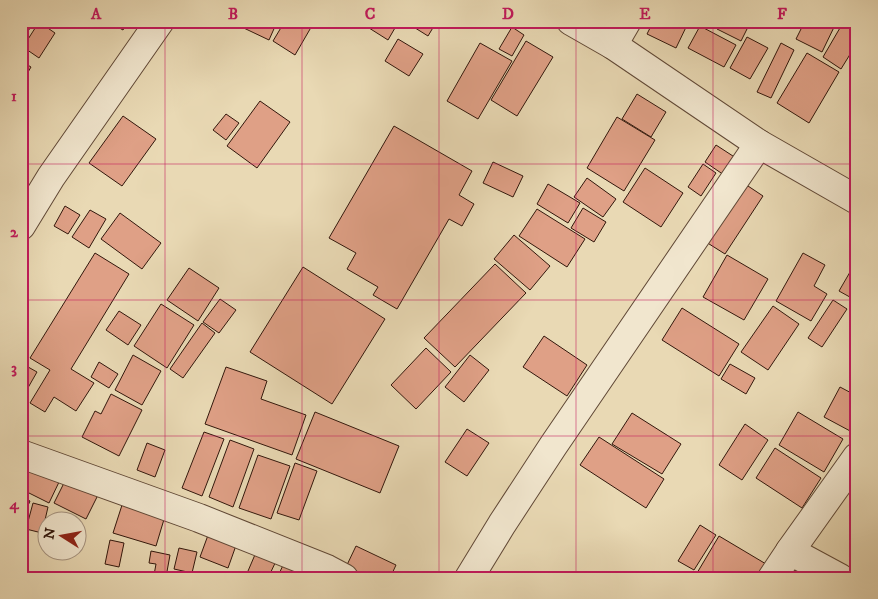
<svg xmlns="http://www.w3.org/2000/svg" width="878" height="599" font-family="'IM FELL DW Pica',serif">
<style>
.building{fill:#dfa086;stroke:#32170c}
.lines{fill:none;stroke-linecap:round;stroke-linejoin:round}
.minor-casing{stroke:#604836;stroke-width:30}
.minor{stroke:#f1e6ce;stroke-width:28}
.grid{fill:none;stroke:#c2185b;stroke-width:1;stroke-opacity:0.55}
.neatline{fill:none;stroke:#c2185b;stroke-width:2}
.grid-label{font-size:16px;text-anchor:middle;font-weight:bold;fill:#c2185b}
</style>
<rect width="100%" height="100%" fill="#e9d9b4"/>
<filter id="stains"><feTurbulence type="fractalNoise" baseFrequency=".004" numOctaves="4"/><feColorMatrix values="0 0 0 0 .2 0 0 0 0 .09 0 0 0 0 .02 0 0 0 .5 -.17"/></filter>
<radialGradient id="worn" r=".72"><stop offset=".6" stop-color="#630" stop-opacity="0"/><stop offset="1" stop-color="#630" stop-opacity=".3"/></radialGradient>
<g class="building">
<polygon points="21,21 34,21 23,40 21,39"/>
<polygon points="107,21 128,21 123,30"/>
<polygon points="229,21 276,21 277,22 269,40"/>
<polygon points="285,21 309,21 313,24 295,55 273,41"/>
<polygon points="358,21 399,21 388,40"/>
<polygon points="404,21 437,21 428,36"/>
<polygon points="646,21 689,21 676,48 647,34 652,24"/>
<polygon points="721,21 751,21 741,41 717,29"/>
<polygon points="805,21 837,21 822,52 796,39"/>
<polygon points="844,21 857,28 857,43 841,69 823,57"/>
<polygon points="39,22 55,33 39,58 23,47"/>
<polygon points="700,26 736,45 724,67 688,48"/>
<polygon points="512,27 524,35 512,56 499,49"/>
<polygon points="747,37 768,48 750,79 730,68"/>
<polygon points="398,39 423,54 409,76 385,61"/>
<polygon points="526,41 553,57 517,116 491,100"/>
<polygon points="480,43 512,61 478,119 447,101"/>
<polygon points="781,43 794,50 771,98 757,92"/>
<polygon points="807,53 839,72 809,123 777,103"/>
<polygon points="21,61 31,67 21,84"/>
<polygon points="637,94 666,112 651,137 622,119"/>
<polygon points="260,101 290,122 257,168 227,146"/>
<polygon points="226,114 239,123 226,140 213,130"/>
<polygon points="123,116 156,139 122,186 89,163"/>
<polygon points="617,117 655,140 624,191 587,168"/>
<polygon points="394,126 472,171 459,195 474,204 462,226 449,219 397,309 373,295 378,287 347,269 356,253 329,238"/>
<polygon points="716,145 736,158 724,175 705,162"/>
<polygon points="493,162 523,176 513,197 483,183"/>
<polygon points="703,164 716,173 701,196 688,187"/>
<polygon points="645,168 683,193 661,227 623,202"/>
<polygon points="587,178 616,199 603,217 574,197"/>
<polygon points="548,184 580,203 568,223 537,204"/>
<polygon points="745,184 763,196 725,254 706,242"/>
<polygon points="65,206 80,215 68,234 54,226"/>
<polygon points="583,208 606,222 594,242 571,228"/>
<polygon points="537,209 585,239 567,267 519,236"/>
<polygon points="90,210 106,219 89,248 72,237"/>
<polygon points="120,213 161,243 142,269 101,239"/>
<polygon points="514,235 550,266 530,290 494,259"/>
<polygon points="95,253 129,274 71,369 94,383 76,411 54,397 45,412 30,403 50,370 30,358"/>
<polygon points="803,253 825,265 814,286 827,294 811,321 776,301"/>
<polygon points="727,255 768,279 744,320 703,297"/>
<polygon points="857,260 857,301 839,291"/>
<polygon points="495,264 526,293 455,367 424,338"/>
<polygon points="303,267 385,319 332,404 250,352"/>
<polygon points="189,268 219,288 198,321 167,300"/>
<polygon points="220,299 236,310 219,333 203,322"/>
<polygon points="833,300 847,309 822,347 808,338"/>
<polygon points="161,304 194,325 167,368 134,346"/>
<polygon points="773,306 799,324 768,370 741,352"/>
<polygon points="682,308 739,344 719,376 662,340"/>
<polygon points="119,311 141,325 128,345 106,330"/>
<polygon points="202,323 215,333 183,378 170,369"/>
<polygon points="544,336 587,365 567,396 523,367"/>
<polygon points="426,348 451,372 416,409 391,385"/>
<polygon points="133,355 161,371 142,405 115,390"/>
<polygon points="470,355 489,370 464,402 445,387"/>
<polygon points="99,362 118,374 109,388 91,377"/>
<polygon points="21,363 37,372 21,400"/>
<polygon points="730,364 755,378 746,394 721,379"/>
<polygon points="226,367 267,381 261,399 306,415 292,455 205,424"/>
<polygon points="840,387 857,396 857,424 852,432 824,417"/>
<polygon points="111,394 142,410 119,456 82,437 95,411 101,414"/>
<polygon points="315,412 399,446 380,493 296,459"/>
<polygon points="798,412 843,439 824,472 779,445"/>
<polygon points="632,413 681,444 662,474 612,444"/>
<polygon points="745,424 768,440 742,480 719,465"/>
<polygon points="467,429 489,443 467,476 445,462"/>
<polygon points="204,432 224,439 202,496 182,488"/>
<polygon points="599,437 664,479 646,508 580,465"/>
<polygon points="230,440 254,449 233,507 209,497"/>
<polygon points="147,443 165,450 155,477 137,470"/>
<polygon points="775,448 821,478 802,508 756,478"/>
<polygon points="258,455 290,466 271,519 239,508"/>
<polygon points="295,463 317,471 299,520 277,513"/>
<polygon points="31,465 60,480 49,503 21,489 21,485"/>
<polygon points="67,477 99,493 86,519 54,503"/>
<polygon points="21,497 30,501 21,522"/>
<polygon points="123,502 165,516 156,546 113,533"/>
<polygon points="33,503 48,507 42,533 26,529"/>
<polygon points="700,525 716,535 694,570 678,561"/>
<polygon points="211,527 239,537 228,568 200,557"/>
<polygon points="719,536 766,564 757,578 704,578 697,573"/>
<polygon points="110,540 124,543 119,567 105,564"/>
<polygon points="356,546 396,565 390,578 367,578 346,567"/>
<polygon points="179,548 197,552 192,573 174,569"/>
<polygon points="257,550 277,559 268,578 245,578"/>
<polygon points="151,551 170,555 166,577 154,575 156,564 149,563"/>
<polygon points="286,559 321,578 277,578"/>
<polygon points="407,572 419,578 404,578"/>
</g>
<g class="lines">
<g class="minor-casing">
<g id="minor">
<polyline points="571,21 613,45 759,144 857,200"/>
<polyline points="613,45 627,21"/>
<polyline points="21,226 51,177 160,21"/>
<polyline points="21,454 199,518 327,569 344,578"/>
<polyline points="790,551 840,578"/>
<polyline points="469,578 502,524 553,446 759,144"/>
<polyline points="772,578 790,551 857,457"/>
</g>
</g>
<use href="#minor" class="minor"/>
</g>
<path class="grid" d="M 165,21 L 165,578M 302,21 L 302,578M 439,21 L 439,578M 576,21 L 576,578M 713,21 L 713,578M 21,164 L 857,164M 21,300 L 857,300M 21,436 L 857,436"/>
<rect width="878" height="599" fill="none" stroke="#e9d9b4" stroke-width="55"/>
<g transform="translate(62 536) rotate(281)"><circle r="24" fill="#f1e6ce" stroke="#a59380"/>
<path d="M0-4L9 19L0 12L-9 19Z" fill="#8f2418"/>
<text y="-8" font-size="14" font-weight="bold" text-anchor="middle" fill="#32170c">N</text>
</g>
<rect x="28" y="28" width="822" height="544" class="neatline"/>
<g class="grid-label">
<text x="96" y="19">A</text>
<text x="233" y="19">B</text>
<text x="370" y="19">C</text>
<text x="508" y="19">D</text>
<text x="645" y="19">E</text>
<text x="782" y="19">F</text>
<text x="14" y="101">1</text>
<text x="14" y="237">2</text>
<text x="14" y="373">3</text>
<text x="14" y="509">4</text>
</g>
<rect width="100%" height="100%" filter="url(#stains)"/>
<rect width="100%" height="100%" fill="url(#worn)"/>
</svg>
